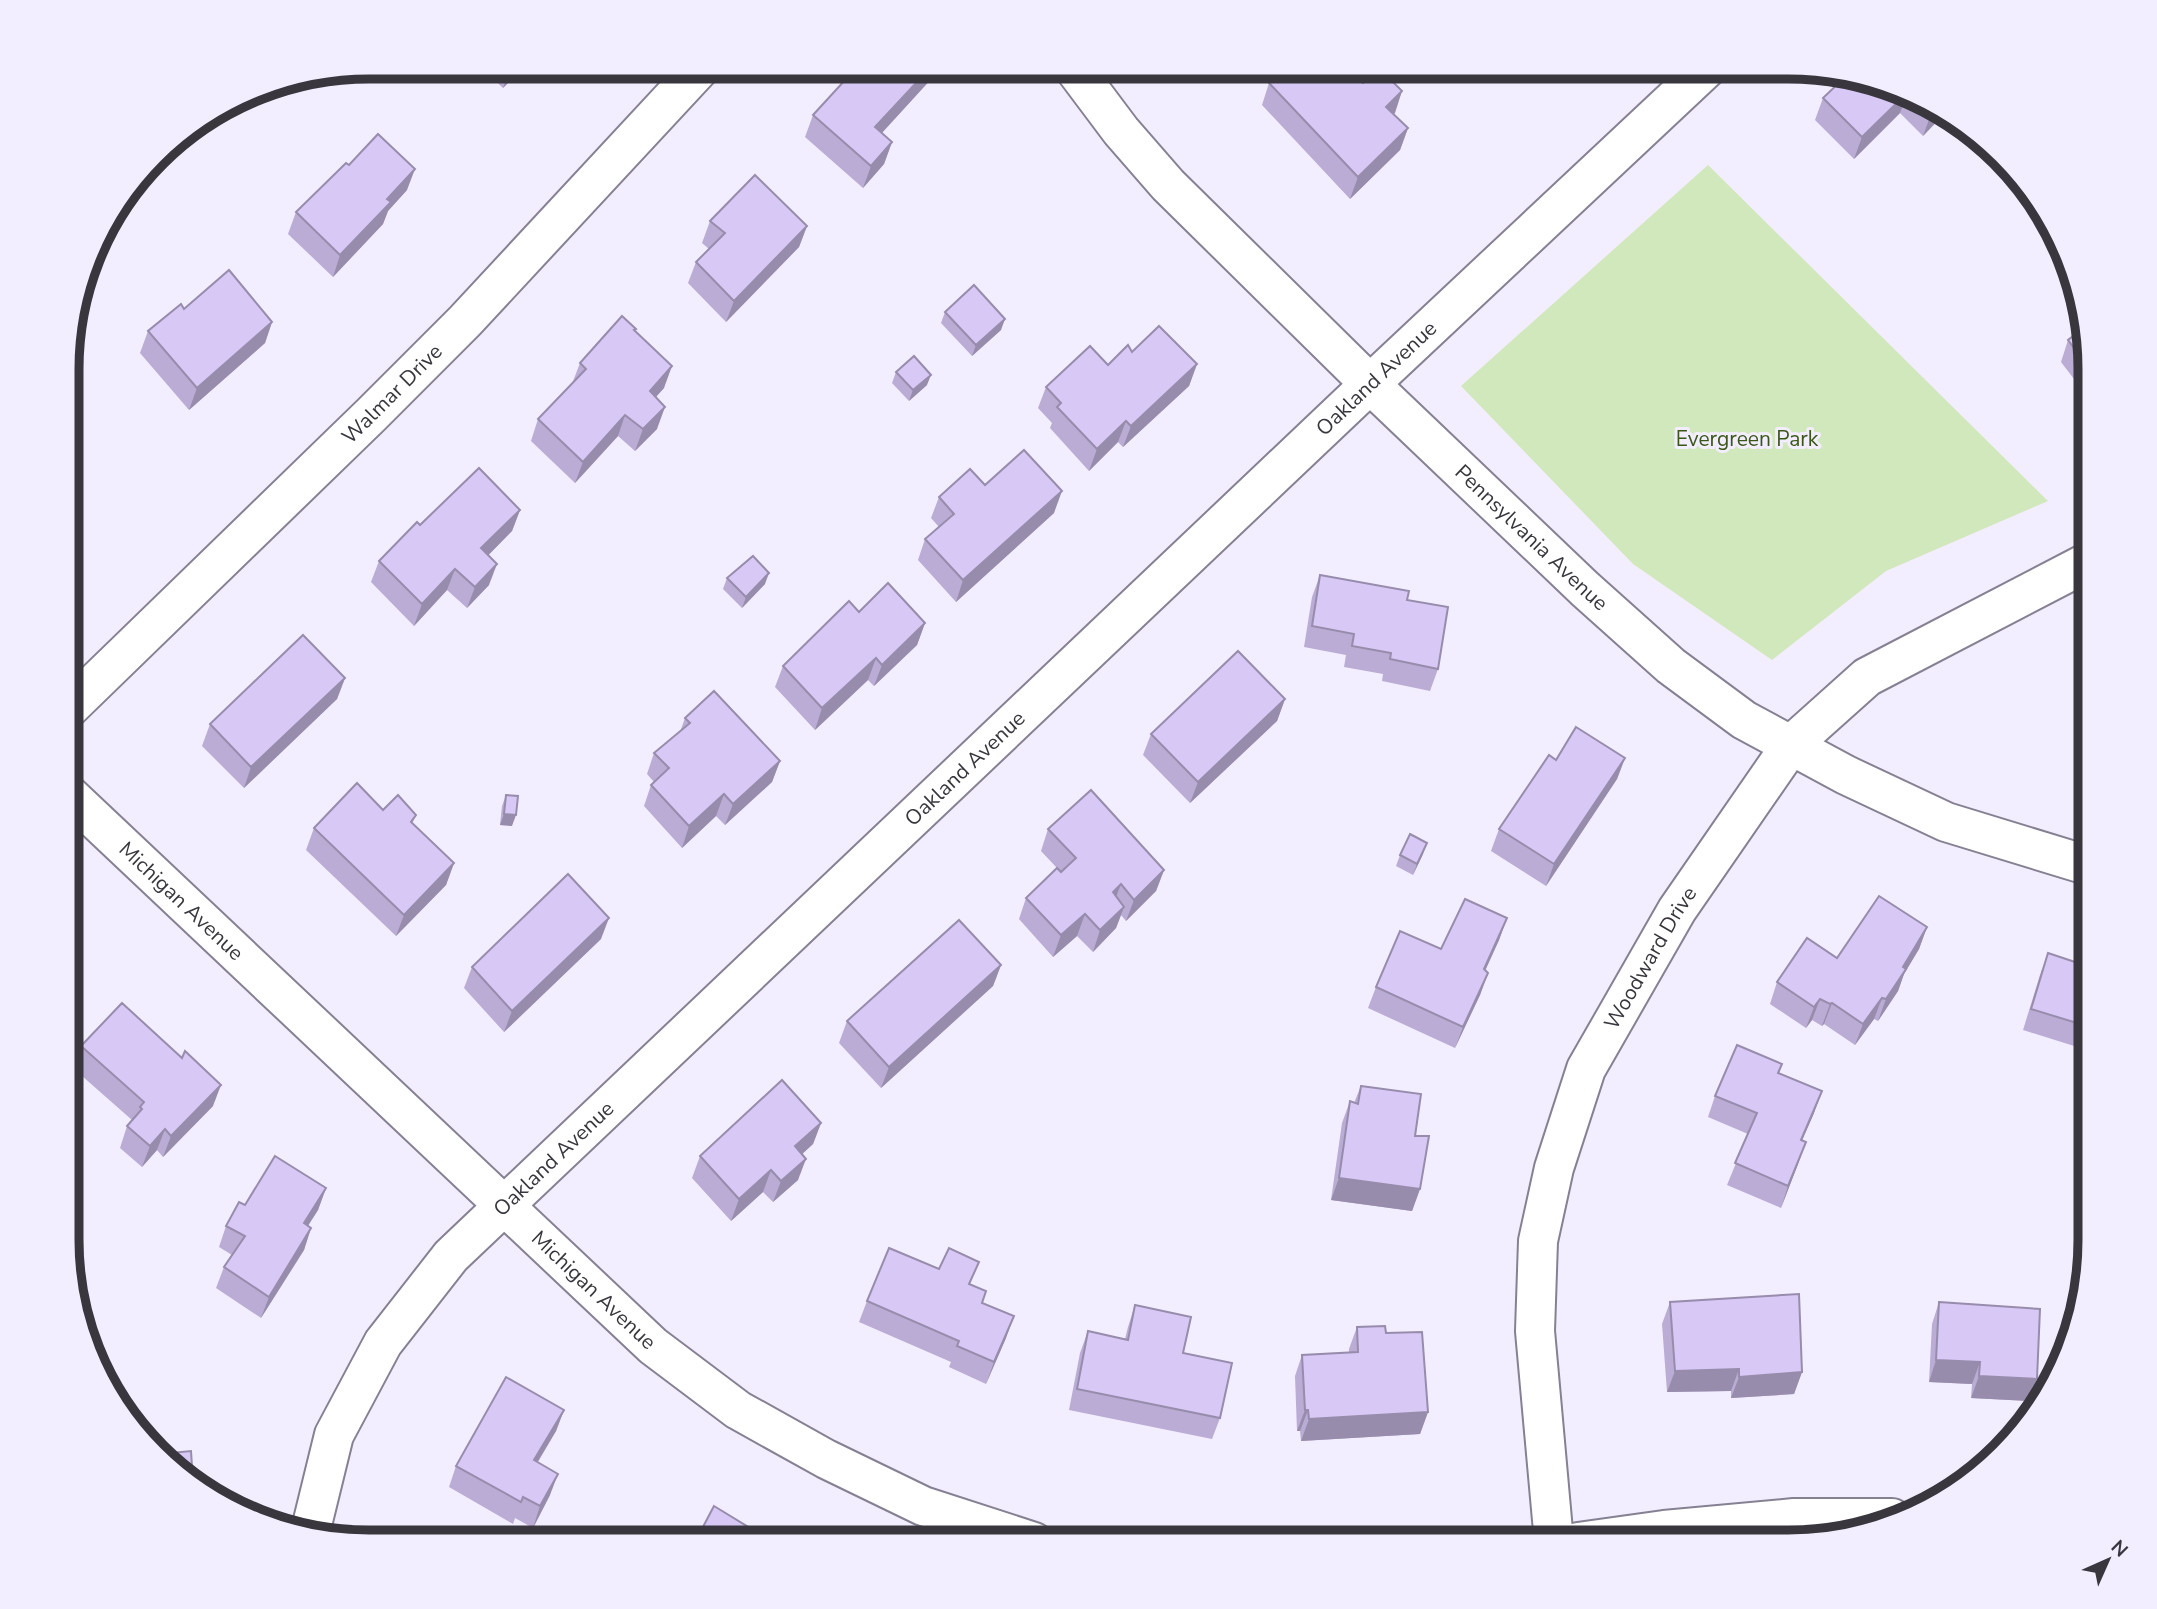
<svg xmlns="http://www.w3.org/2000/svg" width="2157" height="1609" font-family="'Nunito Sans',sans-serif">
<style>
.green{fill:#d1e7bc}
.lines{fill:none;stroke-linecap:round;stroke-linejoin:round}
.street-casing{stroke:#868093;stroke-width:42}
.street{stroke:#fff;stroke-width:38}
.wall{fill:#baacd4}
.shaded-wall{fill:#978cac}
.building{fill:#d8c8f6;stroke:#978cac;stroke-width:2}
.labels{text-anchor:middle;stroke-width:6;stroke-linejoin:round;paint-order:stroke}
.street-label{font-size:21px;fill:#39363e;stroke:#f3eeff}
.park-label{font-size:21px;fill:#3b5717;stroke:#f3eeff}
.rim{fill:none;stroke:#39363e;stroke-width:9}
</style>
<rect width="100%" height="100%" fill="#f3eeff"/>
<polygon class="green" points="1708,165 2048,501 1886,571 1772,660 1633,564 1461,386"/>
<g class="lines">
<g class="street-casing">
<g id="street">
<path id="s1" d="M 1073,67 L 1121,131 L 1168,185 L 1370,384 L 1585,589 L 1671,666 L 1744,720 L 1846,775 L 1946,822 L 2090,866"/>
<path id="s2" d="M 68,709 L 371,415 L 465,321 L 701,67"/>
<path id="s3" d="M 68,794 L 653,1346 L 738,1410 L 826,1459 L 923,1506 L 1034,1542"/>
<path id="s4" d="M 310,1533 L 334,1435 L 383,1343 L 451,1256 L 1370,384 L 1708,67"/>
<path id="s5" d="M 1554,1542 L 1535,1331 L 1538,1241 L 1554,1168 L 1586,1069 L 1677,910 L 1791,745 L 1867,677 L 2090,561"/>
<polyline points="1578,1542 1664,1530 1794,1518 1892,1518"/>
</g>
</g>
<use href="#street" class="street"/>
</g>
<g class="wall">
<polygon points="481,67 524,67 503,88"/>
<polygon points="933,77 882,133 892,142 884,164 863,188 805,137 813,115"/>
<polygon points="1269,83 1402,91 1393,114 1408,128 1400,150 1350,199 1262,105"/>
<polygon points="1903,89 1944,114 1923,136 1900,113 1854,159 1815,120 1823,98"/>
<polygon points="349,165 407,190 388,211 383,224 333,277 288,234 296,212"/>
<polygon points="710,221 807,226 799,247 726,322 688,283 696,262 709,249 702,243"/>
<polygon points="184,309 272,322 265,343 189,410 140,353 148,331"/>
<polygon points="945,312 1001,330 972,356 941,323"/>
<polygon points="636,329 635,331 664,388 656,397 657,429 635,451 618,436 575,483 531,441 538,419 572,384 580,363"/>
<polygon points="2068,340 2090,369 2090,400 2061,362"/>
<polygon points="1132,352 1197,364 1189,386 1123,447 1118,442 1089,471 1050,428 1052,423 1038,408 1046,387 1108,365"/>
<polygon points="896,372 927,385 909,401 892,383"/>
<polygon points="985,485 1054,513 956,602 918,560 925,539 939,527 931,518 939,497"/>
<polygon points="520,510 512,531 488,555 489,585 467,608 447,590 414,626 371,582 379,561 420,525"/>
<polygon points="1320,575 1407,600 1438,669 1430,691 1382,681 1383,674 1344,667 1346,655 1304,647 1312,597"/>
<polygon points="727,578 765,584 742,608 723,589"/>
<polygon points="859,612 925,623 917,645 874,686 868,680 815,730 775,687 783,666"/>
<polygon points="345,678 337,699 244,788 202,746 210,724"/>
<polygon points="1285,699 1277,721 1190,803 1143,755 1151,734"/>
<polygon points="685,718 780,761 772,782 725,825 716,816 682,848 644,806 651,785 654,782 647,774 654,753 680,732"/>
<polygon points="1625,758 1617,779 1546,886 1491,851 1499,829 1556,760"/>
<polygon points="506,795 512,826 500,825 502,806"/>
<polygon points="383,810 416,815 412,824 454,863 446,885 396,936 306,850 314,828"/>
<polygon points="1048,829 1164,870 1156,891 1126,921 1121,915 1116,928 1093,952 1077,936 1053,957 1019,919 1026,898 1057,868 1041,851"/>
<polygon points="1423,854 1413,875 1396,866 1400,855"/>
<polygon points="1507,918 1499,940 1485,970 1488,973 1480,995 1455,1048 1368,1008 1376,987 1441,949"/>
<polygon points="1927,927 1919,949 1904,974 1898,991 1878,1021 1874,1019 1855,1045 1824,1024 1822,1026 1812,1020 1806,1028 1770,1004 1777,982 1837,958"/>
<polygon points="601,939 504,1032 464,988 472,967"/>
<polygon points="2048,953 2090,967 2090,1051 2023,1030 2040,975"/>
<polygon points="1001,965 993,986 881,1088 839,1043 847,1021"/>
<polygon points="81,1046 213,1106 163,1157 157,1150 142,1167 120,1148 127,1126 132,1120 73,1068"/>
<polygon points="1782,1064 1779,1074 1814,1113 1802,1140 1798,1164 1781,1208 1727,1185 1748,1134 1708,1117 1715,1096"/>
<polygon points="1361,1086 1415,1136 1420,1189 1412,1211 1331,1200 1342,1123 1350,1101 1354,1103"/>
<polygon points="821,1123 813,1144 802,1154 798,1180 773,1202 763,1192 731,1221 692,1178 700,1156"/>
<polygon points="326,1188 318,1210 308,1226 311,1228 304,1250 261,1318 216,1288 224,1267 232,1255 219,1247 226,1226 245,1205"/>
<polygon points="970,1285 1006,1338 986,1384 949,1367 951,1362 859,1322 867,1301"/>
<polygon points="1670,1302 1802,1372 1794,1394 1731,1398 1731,1391 1667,1392 1662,1324"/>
<polygon points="1939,1302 2029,1401 1971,1398 1972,1384 1929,1382 1932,1324"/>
<polygon points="1135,1305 1183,1353 1220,1418 1212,1439 1069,1410 1080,1353 1088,1331 1125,1339 1128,1327"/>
<polygon points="1357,1327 1386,1333 1428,1412 1420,1434 1301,1441 1300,1431 1297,1431 1295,1376 1302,1355 1349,1353 1349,1349"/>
<polygon points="564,1410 556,1431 538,1462 550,1495 533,1528 515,1518 513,1524 449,1487 456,1466"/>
</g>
<g class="shaded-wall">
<polygon points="511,67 524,67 503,88"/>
<polygon points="931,67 936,67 933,77 867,149 875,127"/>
<polygon points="1402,91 1395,113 1379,129 1386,107"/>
<polygon points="1908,92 1900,113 1854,159 1862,137"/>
<polygon points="1935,109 1944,114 1923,136 1931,114"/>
<polygon points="1408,128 1400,150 1350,199 1358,177"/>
<polygon points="892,142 884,164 863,188 871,166"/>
<polygon points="415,169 407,190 388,211 383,224 333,277 340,255 387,199"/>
<polygon points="807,226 799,247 726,322 734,301"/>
<polygon points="1005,319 1001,330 972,356 976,345"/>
<polygon points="272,322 265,343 189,410 197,388"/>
<polygon points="1197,364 1189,386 1123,447 1131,426"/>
<polygon points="672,366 664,388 642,412 650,391"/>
<polygon points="931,375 927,385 909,401 913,390"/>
<polygon points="665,407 657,429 635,451 643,429"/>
<polygon points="625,415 618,436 575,483 583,462"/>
<polygon points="1126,421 1118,442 1089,471 1097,449"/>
<polygon points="1062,491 1054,513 956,602 963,580"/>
<polygon points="520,510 512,531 474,570 481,548"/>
<polygon points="497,564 489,585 467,608 475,587"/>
<polygon points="455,569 447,590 414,626 422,604"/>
<polygon points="769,573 765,584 742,608 746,597"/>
<polygon points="925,623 917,645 874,686 882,665"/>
<polygon points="876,658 868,680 815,730 822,708"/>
<polygon points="345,678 337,699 244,788 251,767"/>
<polygon points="1285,699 1277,721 1190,803 1198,782"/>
<polygon points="1625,758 1617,779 1546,886 1554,864"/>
<polygon points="780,761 772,782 725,825 733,804"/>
<polygon points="724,794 716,816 682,848 689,826"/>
<polygon points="504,814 516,815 512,826 500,825"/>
<polygon points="1427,843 1423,854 1413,875 1417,864"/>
<polygon points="454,863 446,885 396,936 404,915"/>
<polygon points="1164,870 1156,891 1126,921 1134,900"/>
<polygon points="1121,884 1113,905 1113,892"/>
<polygon points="1124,907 1116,928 1093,952 1100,930"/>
<polygon points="1085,914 1077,936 1053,957 1061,935"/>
<polygon points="609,918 601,939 504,1032 512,1011"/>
<polygon points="1507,918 1499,940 1476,991 1484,969"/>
<polygon points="1927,927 1919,949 1904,974 1898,991 1878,1021 1886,999 1903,967"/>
<polygon points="80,944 72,965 68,970 68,956"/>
<polygon points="1001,965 993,986 881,1088 889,1067"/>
<polygon points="1488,973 1480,995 1455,1048 1463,1027"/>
<polygon points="1882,998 1874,1019 1855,1045 1863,1024"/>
<polygon points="1820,999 1812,1020 1806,1028 1814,1007"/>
<polygon points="1832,1003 1824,1024 1822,1026 1830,1004"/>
<polygon points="221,1085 213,1106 163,1157 171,1136"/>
<polygon points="1822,1091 1814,1113 1793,1161 1801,1140"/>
<polygon points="821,1123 813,1144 787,1168 795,1146"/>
<polygon points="165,1129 157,1150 142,1167 150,1146"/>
<polygon points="1806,1142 1798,1164 1781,1208 1788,1186"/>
<polygon points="806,1159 798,1180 773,1202 781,1181"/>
<polygon points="771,1170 763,1192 731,1221 739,1199"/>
<polygon points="1339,1178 1420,1189 1412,1211 1331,1200"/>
<polygon points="326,1188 318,1210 296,1244 304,1223"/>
<polygon points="311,1228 304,1250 261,1318 269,1297"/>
<polygon points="1014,1316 1006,1338 986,1384 994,1362"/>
<polygon points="1936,1360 1980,1362 1972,1384 1929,1382"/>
<polygon points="1739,1369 1731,1391 1667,1392 1675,1371"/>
<polygon points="1802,1372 1794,1394 1731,1398 1739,1377"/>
<polygon points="1979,1376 2037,1379 2029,1401 1971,1398"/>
<polygon points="564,1410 556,1431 526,1481 534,1460"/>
<polygon points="1305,1410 1308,1410 1300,1431 1297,1431"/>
<polygon points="1428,1412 1420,1434 1301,1441 1309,1419"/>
<polygon points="558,1474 550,1495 533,1528 540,1506"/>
</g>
<g class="building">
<polygon points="857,67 931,67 875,127 892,142 871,166 813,115"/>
<polygon points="1286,67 1348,67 1363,83 1380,69 1402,91 1386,107 1408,128 1358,177 1269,83"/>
<polygon points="1846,76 1903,89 1908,92 1862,137 1823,98"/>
<polygon points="1910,93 1935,109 1931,114"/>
<polygon points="378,134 415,169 387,199 391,202 340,255 296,212 346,163 349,165"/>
<polygon points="755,175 807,226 734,301 696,262 725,233 710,221"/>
<polygon points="229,270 272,322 197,388 148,331 181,304 184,309"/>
<polygon points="974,285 1005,319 976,345 945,312"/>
<polygon points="622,316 636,329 634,330 672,366 650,391 665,407 643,429 625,415 583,462 538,419 586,369 580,363"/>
<polygon points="1159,326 1197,364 1131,426 1126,421 1097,449 1057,407 1061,403 1046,387 1090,346 1108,365 1128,345 1132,352"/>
<polygon points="2081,330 2090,369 2068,340"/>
<polygon points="914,356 931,375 913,390 896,372"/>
<polygon points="1024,450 1062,491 963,580 925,539 954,514 939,497 970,469 985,485"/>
<polygon points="479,468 520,510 481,548 497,564 475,587 455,569 422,604 379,561 417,522 420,525"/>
<polygon points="753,556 769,573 746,597 727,578"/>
<polygon points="1320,575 1409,591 1407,600 1448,607 1438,669 1390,659 1391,653 1352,646 1354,634 1312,626"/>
<polygon points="888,583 925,623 882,665 876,658 822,708 783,666 849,601 859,612"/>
<polygon points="303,635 345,678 251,767 210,724"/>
<polygon points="1238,651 1285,699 1198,782 1151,734"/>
<polygon points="714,691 780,761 733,804 724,794 689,826 651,785 669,768 654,753 690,723 685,718"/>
<polygon points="1576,727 1625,758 1554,864 1499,829 1549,755 1556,760"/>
<polygon points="357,783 383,810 398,795 416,815 411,822 454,863 404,915 314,828"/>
<polygon points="1091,790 1164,870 1134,900 1121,884 1113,892 1124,907 1100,930 1085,914 1061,935 1026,898 1057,868 1061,872 1076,858 1048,829"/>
<polygon points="506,795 518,796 516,815 504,814"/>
<polygon points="1410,834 1427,843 1417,864 1400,855"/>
<polygon points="568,874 609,918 512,1011 472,967"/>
<polygon points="1879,896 1927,927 1903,967 1906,969 1886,999 1882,998 1863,1024 1832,1003 1830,1004 1820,999 1814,1007 1777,982 1807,938 1837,958"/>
<polygon points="1465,899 1507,918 1484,969 1488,973 1463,1027 1376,987 1400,931 1441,949"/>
<polygon points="959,920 1001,965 889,1067 847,1021"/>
<polygon points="68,931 80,944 68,956"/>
<polygon points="2048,953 2090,967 2090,1027 2031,1009"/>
<polygon points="122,1003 182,1058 185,1051 221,1085 171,1136 165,1129 150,1146 127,1126 142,1109 140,1107 144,1102 81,1046"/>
<polygon points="1737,1045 1782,1064 1778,1073 1822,1091 1801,1140 1806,1142 1788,1186 1735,1163 1757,1113 1715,1096"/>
<polygon points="782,1080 821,1123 795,1146 806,1159 781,1181 771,1170 739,1199 700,1156"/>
<polygon points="1361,1086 1421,1094 1415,1136 1429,1136 1420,1189 1339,1178 1350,1101 1358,1104"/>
<polygon points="275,1156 326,1188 304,1223 311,1228 269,1297 224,1267 245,1236 226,1226 239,1202 245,1205"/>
<polygon points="889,1248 939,1269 949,1248 979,1262 969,1284 986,1291 982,1303 1014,1316 994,1362 957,1346 959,1341 867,1301"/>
<polygon points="1799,1294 1802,1372 1739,1377 1739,1369 1675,1371 1670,1302"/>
<polygon points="1939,1302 2040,1309 2037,1379 1979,1376 1980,1362 1936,1360"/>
<polygon points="1135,1305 1191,1317 1183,1353 1232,1363 1220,1418 1077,1389 1088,1331 1128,1340"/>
<polygon points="1385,1326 1386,1333 1422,1332 1428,1412 1309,1419 1308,1410 1305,1410 1302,1355 1358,1352 1357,1327"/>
<polygon points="506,1377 564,1410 534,1460 558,1474 540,1506 523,1497 521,1502 456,1466"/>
<polygon points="191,1451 193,1482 170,1468 159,1454"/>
<polygon points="714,1506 750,1528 747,1530 770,1542 695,1542"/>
</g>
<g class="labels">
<g class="street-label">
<text dy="7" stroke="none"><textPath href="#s4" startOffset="1591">Oakland Avenue</textPath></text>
<text dy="7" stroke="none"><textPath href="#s2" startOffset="452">Walmar Drive</textPath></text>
<text dy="7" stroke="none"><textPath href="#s1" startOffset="658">Pennsylvania Avenue</textPath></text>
<text dy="7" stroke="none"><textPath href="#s4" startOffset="1024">Oakland Avenue</textPath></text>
<text dy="7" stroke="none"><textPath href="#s3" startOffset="156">Michigan Avenue</textPath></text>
<text dy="7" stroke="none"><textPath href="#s5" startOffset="609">Woodward Drive</textPath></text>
<text dy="7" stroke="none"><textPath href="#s4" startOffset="457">Oakland Avenue</textPath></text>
<text dy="7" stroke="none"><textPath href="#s3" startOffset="723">Michigan Avenue</textPath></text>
</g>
<g class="park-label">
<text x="1747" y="446">Evergreen Park</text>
</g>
</g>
<path d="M0 0H2157V1609H0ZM369 79H1788A290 290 0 0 1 2078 369V1240A290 290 0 0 1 1788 1530H369A290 290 0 0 1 79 1240V369A290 290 0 0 1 369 79Z" fill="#f3eeff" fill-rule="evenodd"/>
<path class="rim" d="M369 79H1788A290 290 0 0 1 2078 369V1240A290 290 0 0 1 1788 1530H369A290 290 0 0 1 79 1240V369A290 290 0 0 1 369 79Z"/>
<g transform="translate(2108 1560) rotate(45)" stroke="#f3eeff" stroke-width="5" paint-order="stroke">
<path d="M0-5L12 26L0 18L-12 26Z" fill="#39363e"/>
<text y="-10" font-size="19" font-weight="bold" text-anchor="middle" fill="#39363e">N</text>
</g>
</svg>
